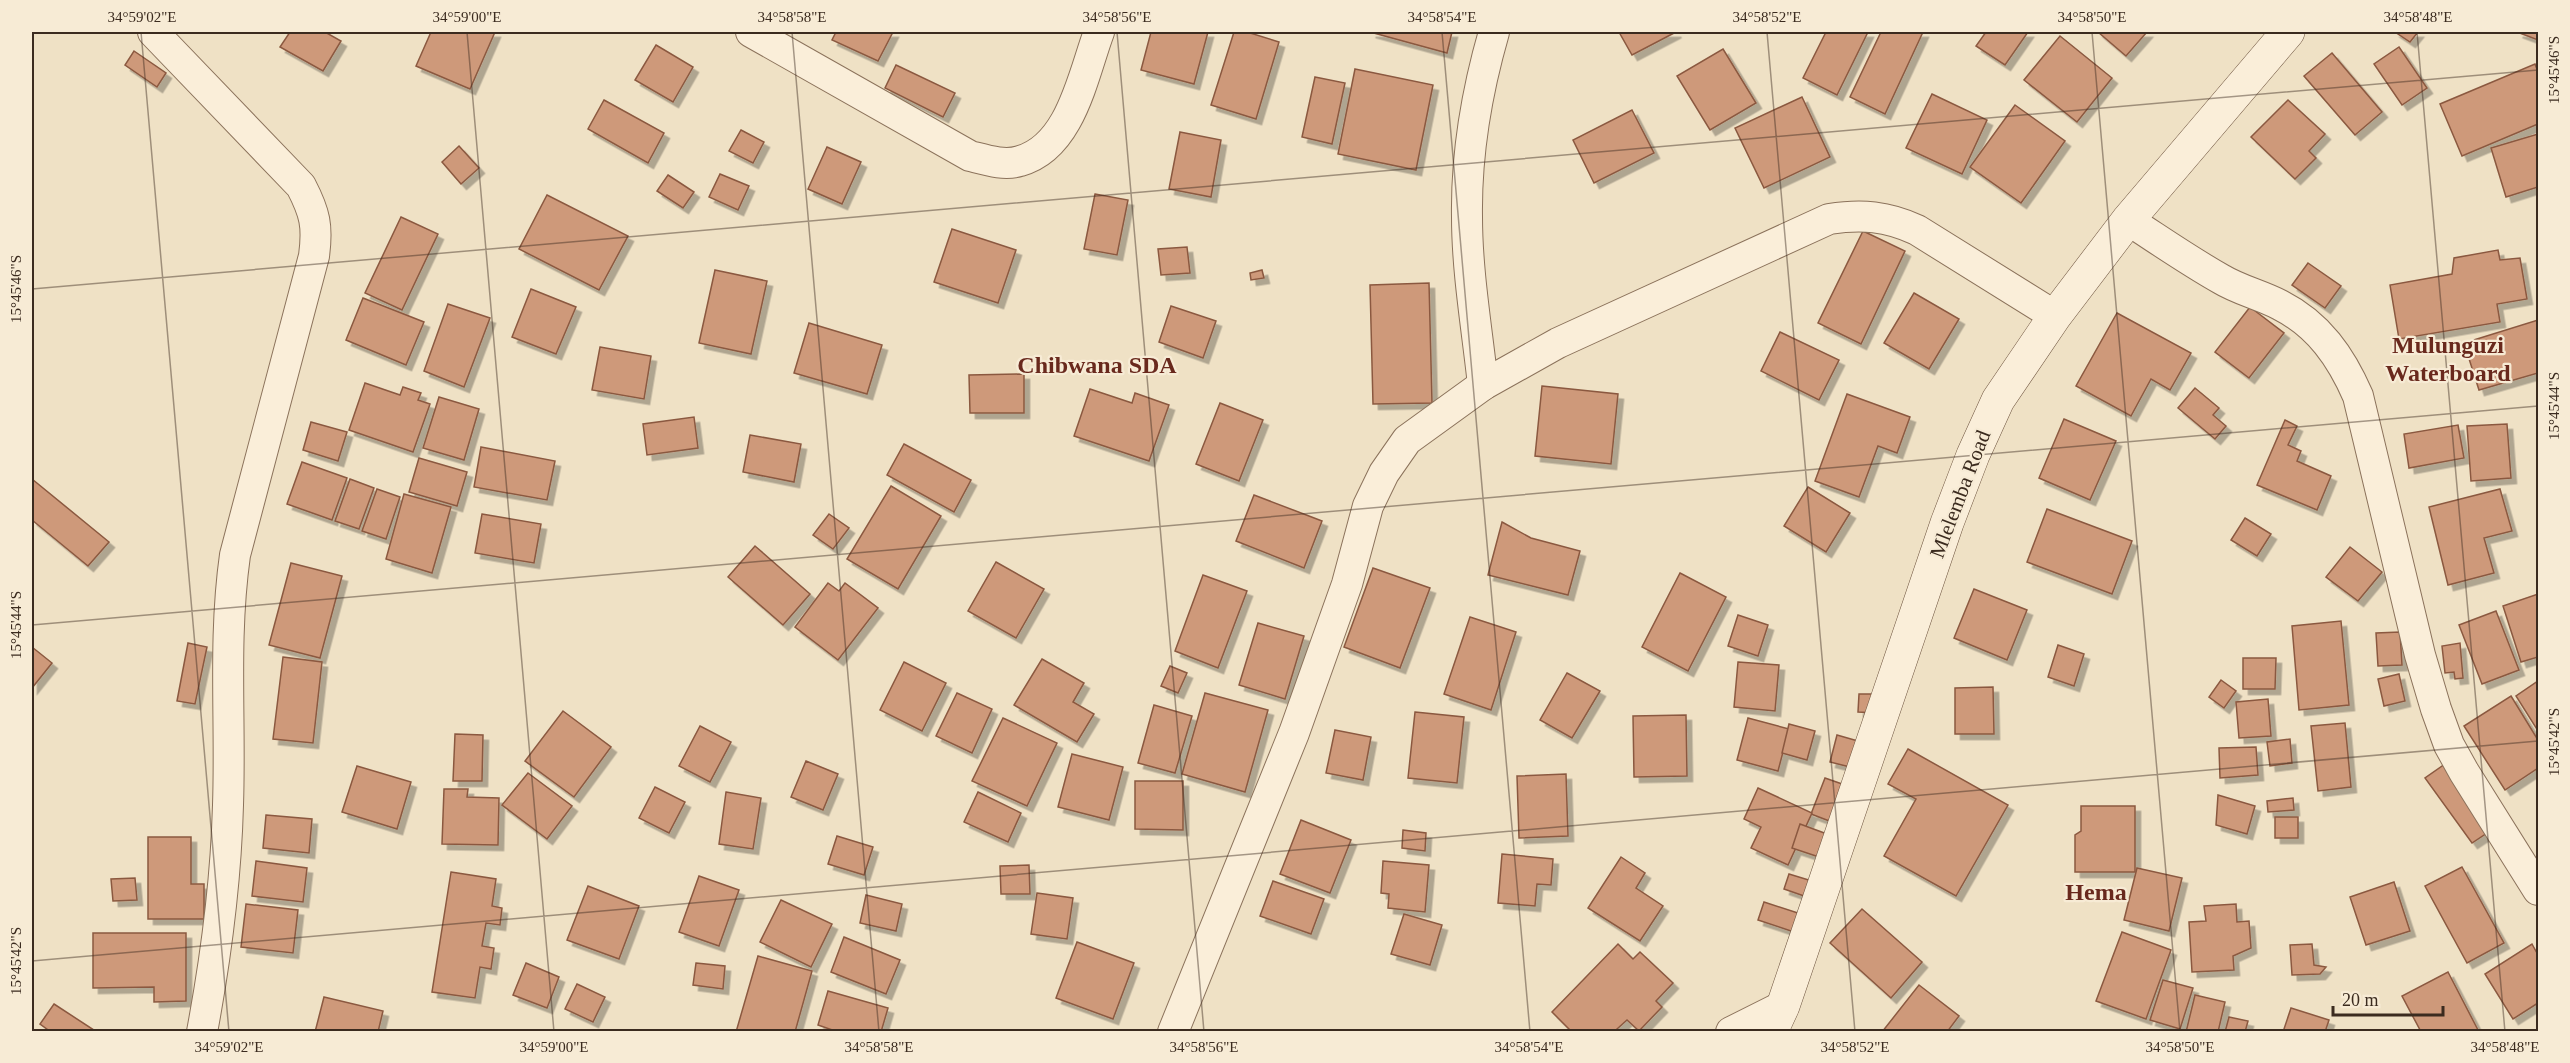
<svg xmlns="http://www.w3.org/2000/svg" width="2570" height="1063" font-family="'Times New Roman',serif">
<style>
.building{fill:#ce997a;stroke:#8b5940;stroke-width:1.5;filter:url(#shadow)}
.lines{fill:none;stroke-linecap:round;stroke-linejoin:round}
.street-casing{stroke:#8b725b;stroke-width:32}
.secondary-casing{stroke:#6d533e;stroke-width:34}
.street{stroke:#faeed9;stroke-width:30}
.secondary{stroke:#faeed9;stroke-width:33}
.ticks{fill:none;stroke:#3b2b1f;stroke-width:1.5;stroke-opacity:0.45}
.labels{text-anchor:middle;stroke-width:4.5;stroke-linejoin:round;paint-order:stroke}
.street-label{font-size:21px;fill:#3b2b1f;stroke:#f7ebd5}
.quarter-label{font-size:24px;font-weight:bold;fill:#69291d;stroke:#f7ebd5}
.neatline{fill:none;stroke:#3b2b1f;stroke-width:2}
.ticks-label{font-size:15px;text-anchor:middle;fill:#3b2b1f}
</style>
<defs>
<filter id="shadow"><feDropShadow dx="5.5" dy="5.5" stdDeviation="0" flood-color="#0004"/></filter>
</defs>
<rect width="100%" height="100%" fill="#efe1c5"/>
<g class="building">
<polygon points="290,32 325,32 341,41 323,71 280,47"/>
<polygon points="431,32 495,32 470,89 416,66"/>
<polygon points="836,32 893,32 878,61 832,40"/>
<polygon points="1151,32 1208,32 1194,84 1141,70"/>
<polygon points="1234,32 1247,32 1279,42 1256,119 1211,105"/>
<polygon points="1370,32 1452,32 1447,53"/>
<polygon points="1619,32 1676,32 1632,55"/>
<polygon points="1826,32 1868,32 1837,95 1803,78"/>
<polygon points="1881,32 1923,32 1885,114 1850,97"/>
<polygon points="1986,32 2028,32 2005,65 1976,46"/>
<polygon points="2098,32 2147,32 2126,56"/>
<polygon points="2395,32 2418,32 2410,42"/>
<polygon points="2517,32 2538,32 2538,40"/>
<polygon points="2060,36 2112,78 2077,122 2024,80"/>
<polygon points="656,45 693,67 673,102 635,80"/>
<polygon points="2399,47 2427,88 2402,105 2374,64"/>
<polygon points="1723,49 1756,103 1710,130 1677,76"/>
<polygon points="134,51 166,73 157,87 125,65"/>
<polygon points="2332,53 2382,112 2355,135 2304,76"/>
<polygon points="2535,64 2538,72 2538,124 2462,156 2440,104"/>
<polygon points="896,65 955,93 943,117 885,88"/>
<polygon points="1355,69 1433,85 1416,170 1338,154"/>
<polygon points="1315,77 1345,83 1332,144 1302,137"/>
<polygon points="1932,94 1987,120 1962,174 1906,148"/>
<polygon points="1802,97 1830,157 1764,188 1735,128"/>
<polygon points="604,100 664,133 648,163 588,129"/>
<polygon points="2288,100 2325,134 2309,151 2316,158 2295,179 2251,137"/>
<polygon points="2015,105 2065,141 2021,203 1970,167"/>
<polygon points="1632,110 1654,153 1594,183 1573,140"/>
<polygon points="741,130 764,142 753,163 729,151"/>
<polygon points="1180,132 1221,140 1211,197 1169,189"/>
<polygon points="2538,134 2538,187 2506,197 2491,148"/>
<polygon points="459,146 479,168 461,184 442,162"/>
<polygon points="827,147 861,162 842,204 808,189"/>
<polygon points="720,174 749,186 738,210 709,197"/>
<polygon points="668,175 694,192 683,208 657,191"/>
<polygon points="1095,194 1128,200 1117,255 1084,249"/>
<polygon points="547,195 628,236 599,290 519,249"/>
<polygon points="401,217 438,234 402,310 365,293"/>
<polygon points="952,229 1016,250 998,303 934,282"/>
<polygon points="1863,231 1905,251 1861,344 1818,323"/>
<polygon points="1187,247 1190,273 1161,275 1158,249"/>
<polygon points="2498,250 2500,260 2520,258 2527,299 2497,304 2500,322 2399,339 2390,285 2452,274 2454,258"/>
<polygon points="2308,263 2341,286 2325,308 2292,285"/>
<polygon points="715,270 767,281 751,354 699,343"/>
<polygon points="1262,270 1264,278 1251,280 1250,273"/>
<polygon points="1429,283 1432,403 1373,404 1370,285"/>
<polygon points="531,289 576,307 556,354 512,337"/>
<polygon points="1914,293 1959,319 1929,369 1884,343"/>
<polygon points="363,298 424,322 406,365 346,340"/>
<polygon points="448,304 490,318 464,387 424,371"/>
<polygon points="1171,306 1216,321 1203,358 1159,342"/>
<polygon points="2250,307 2284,333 2249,378 2215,352"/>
<polygon points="2117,313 2191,353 2170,390 2151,379 2131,416 2076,386"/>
<polygon points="2538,320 2538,373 2479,390 2464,343"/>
<polygon points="809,323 882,345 867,394 794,373"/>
<polygon points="1780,332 1839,360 1819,400 1761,371"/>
<polygon points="600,347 651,356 644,399 592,390"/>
<polygon points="1024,374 1024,413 970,413 969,375"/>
<polygon points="365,383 400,395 403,387 421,393 418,400 430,404 413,452 349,430"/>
<polygon points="1542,386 1618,394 1611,464 1535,456"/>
<polygon points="2195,388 2219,408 2213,415 2226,426 2215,439 2178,408"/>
<polygon points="1090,389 1132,403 1135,393 1169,405 1149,461 1074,436"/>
<polygon points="1847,394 1910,417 1897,453 1878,446 1859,497 1815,481"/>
<polygon points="439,397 479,409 464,460 423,448"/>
<polygon points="1220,403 1263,420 1239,481 1196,464"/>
<polygon points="694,417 698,448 647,455 643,424"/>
<polygon points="2064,419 2116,441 2090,500 2039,478"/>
<polygon points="2285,420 2297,426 2288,445 2301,451 2297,461 2331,476 2317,510 2257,485"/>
<polygon points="311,422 347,432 338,461 303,450"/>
<polygon points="2507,424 2511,478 2471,481 2467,426"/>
<polygon points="2458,425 2464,458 2409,468 2404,434"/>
<polygon points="750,435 801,444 794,482 743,472"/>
<polygon points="904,444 971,480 954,512 887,475"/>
<polygon points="481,447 555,461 547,500 474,487"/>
<polygon points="419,458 467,472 457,506 409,492"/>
<polygon points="302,462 347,478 332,520 287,504"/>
<polygon points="32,479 109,542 88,566 32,520"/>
<polygon points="350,479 374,488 359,529 335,521"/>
<polygon points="891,486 941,516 898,589 847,559"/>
<polygon points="1808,487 1850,513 1826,552 1784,526"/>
<polygon points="377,489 400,497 386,539 362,531"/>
<polygon points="2500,489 2512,531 2484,538 2494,573 2448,585 2429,507"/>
<polygon points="404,494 451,507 432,573 386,559"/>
<polygon points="1254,495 1322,521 1304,568 1236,541"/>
<polygon points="2047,509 2132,541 2112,594 2027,562"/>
<polygon points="482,514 541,524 534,563 475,553"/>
<polygon points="829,514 849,528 833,549 813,535"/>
<polygon points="2245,518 2271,534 2257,556 2231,540"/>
<polygon points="1502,522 1531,538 1580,551 1568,595 1488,575"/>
<polygon points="755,546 810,594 783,625 728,577"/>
<polygon points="2350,547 2382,572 2358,601 2326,577"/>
<polygon points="996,562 1044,589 1016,638 968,611"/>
<polygon points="291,563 342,576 320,658 269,645"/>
<polygon points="1373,568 1430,588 1400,668 1344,647"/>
<polygon points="1680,573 1726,597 1688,671 1642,647"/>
<polygon points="1203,575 1247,591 1218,668 1175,651"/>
<polygon points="828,583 839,591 845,583 878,608 838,660 795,627"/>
<polygon points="1974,589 2027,610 2007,660 1954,638"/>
<polygon points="2538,594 2538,657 2521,662 2503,606"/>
<polygon points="2496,611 2519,670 2482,684 2459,625"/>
<polygon points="1738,615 1768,625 1758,656 1728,646"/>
<polygon points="1470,617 1516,632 1491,710 1444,694"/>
<polygon points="2341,621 2349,705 2299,710 2292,626"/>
<polygon points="1258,623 1304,636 1285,699 1239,685"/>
<polygon points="2400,632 2402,665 2378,666 2376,633"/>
<polygon points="188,643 207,647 195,704 177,701"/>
<polygon points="2460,643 2463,678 2455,679 2454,672 2445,673 2442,646"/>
<polygon points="2058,645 2084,654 2074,686 2048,677"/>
<polygon points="32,647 52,663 32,688"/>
<polygon points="283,657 322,662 313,743 273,739"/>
<polygon points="2243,658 2276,658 2275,689 2243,689"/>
<polygon points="1042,659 1084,683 1073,702 1094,714 1077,742 1014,705"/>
<polygon points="904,662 946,683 922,731 880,710"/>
<polygon points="1738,662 1779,665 1775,711 1734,707"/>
<polygon points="1170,666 1187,673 1178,693 1161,686"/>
<polygon points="1567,673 1600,691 1572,738 1540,720"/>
<polygon points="2399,674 2405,701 2384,706 2378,679"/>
<polygon points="2221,680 2236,691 2224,708 2209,697"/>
<polygon points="2538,681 2538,731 2516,696"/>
<polygon points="1993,687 1994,734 1955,734 1955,688"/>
<polygon points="957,693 992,709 972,753 936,736"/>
<polygon points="1205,693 1268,710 1245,792 1182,774"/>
<polygon points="1859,694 1878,694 1878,713 1858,712"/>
<polygon points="2511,696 2538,740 2538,768 2505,790 2464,726"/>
<polygon points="2268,699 2271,736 2239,738 2236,702"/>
<polygon points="1154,705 1192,716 1175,773 1138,763"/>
<polygon points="563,711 611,747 574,797 525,761"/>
<polygon points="1415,712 1464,717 1457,783 1408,778"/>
<polygon points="1686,715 1687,776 1634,777 1633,716"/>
<polygon points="1003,718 1057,743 1027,806 972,781"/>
<polygon points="1748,718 1789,729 1778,771 1737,760"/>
<polygon points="2345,723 2351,787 2318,791 2311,726"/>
<polygon points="1789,724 1815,731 1807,760 1782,753"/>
<polygon points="700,726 731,742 710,782 679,766"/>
<polygon points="1335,730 1371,737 1363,780 1326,773"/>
<polygon points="455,734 483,735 482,781 453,781"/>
<polygon points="1837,735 1865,743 1858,769 1830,762"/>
<polygon points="2290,739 2292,763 2270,766 2267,742"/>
<polygon points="2256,747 2258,775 2220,778 2219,748"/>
<polygon points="1908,749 2008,805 1956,896 1884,856 1916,799 1888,784"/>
<polygon points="1072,754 1123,767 1109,820 1058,807"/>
<polygon points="806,761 838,774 823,810 791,797"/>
<polygon points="2445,764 2493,829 2472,843 2425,778"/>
<polygon points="357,766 411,782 397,829 342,812"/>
<polygon points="528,773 572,806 547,839 502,805"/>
<polygon points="1566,774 1568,836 1519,838 1517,776"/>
<polygon points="1825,778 1845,785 1832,822 1811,814"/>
<polygon points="1135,781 1183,781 1183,830 1135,829"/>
<polygon points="655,787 685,802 669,833 639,818"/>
<polygon points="1758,788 1812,813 1788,865 1751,848 1761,827 1744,819"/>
<polygon points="444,789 468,789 467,797 499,798 498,845 442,844"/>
<polygon points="726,792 761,798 753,849 719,844"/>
<polygon points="978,792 1021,813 1008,842 964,822"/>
<polygon points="2218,795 2255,806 2247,834 2216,825"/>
<polygon points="2293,798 2294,810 2268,812 2267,801"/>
<polygon points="2081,806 2135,806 2135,872 2075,872 2075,835 2081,831"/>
<polygon points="266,815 312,819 309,853 263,848"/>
<rect x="2275" y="817" width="23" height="21"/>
<polygon points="1301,820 1351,840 1330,893 1280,874"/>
<polygon points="1800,824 1827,834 1819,857 1792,848"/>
<polygon points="1403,830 1426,833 1425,851 1402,848"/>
<polygon points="837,836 873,847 864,875 828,864"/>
<polygon points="148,837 191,837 191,884 204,884 204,919 148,919"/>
<polygon points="1502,854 1553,859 1551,885 1537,884 1535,906 1498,903"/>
<polygon points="1621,857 1645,873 1636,888 1663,906 1640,941 1588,908"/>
<polygon points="256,861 307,868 303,902 252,896"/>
<polygon points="1383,861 1429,865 1425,912 1388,908 1389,894 1381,893"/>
<polygon points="1029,865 1030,894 1001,894 1000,866"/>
<polygon points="2462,867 2504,943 2467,963 2425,886"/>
<polygon points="2137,868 2182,878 2169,931 2124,920"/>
<polygon points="451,872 496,879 492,906 502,908 500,925 486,923 482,946 494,948 491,969 480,967 475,998 432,992"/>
<polygon points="1789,874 1812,881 1807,897 1784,889"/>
<polygon points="699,876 739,890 719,946 679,932"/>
<polygon points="135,878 137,900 113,901 111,879"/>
<polygon points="1273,881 1324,899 1311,934 1260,916"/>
<polygon points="2394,882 2410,931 2366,945 2350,897"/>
<polygon points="588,886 639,906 619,959 567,940"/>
<polygon points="1037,893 1073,898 1067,939 1031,934"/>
<polygon points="866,895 902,904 896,931 860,923"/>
<polygon points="781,900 832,924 811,967 760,942"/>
<polygon points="1764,902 1804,915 1797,933 1758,920"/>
<polygon points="246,904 298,910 293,953 241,947"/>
<polygon points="2236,904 2237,922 2249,921 2251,948 2233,956 2234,970 2192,972 2189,922 2206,921 2204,906"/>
<polygon points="1862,909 1922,962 1891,998 1830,943"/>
<polygon points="1404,914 1442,925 1430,965 1391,954"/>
<polygon points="2122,932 2171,950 2146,1019 2096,1001"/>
<polygon points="93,933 186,933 186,1001 154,1002 154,987 93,988"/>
<polygon points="844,937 900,960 886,994 831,972"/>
<polygon points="1077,942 1134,963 1113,1019 1056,998"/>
<polygon points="1618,944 1633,959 1640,952 1673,983 1656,1001 1662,1007 1639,1031 1627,1020 1617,1029 1620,1032 1572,1032 1552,1012"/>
<polygon points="2312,944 2314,965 2326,967 2320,974 2292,975 2290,945"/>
<polygon points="2532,944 2538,955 2538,1003 2513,1019 2485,974"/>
<polygon points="758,956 812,971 795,1032 736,1032"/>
<polygon points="526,963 559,977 547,1008 513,995"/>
<polygon points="696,963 725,966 723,989 693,985"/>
<polygon points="2448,972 2478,1030 2416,1032 2420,1030 2402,996"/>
<polygon points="2163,980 2193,988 2180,1029 2150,1020"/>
<polygon points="577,984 605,997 593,1022 565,1009"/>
<polygon points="1919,985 1959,1016 1947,1032 1882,1032"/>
<polygon points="828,991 888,1008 881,1032 838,1032 818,1025"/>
<polygon points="2195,995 2225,1002 2218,1032 2186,1032"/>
<polygon points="324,997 383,1011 378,1032 315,1032"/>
<polygon points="54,1004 97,1032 51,1032 40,1024"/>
<polygon points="2291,1008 2329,1020 2325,1032 2283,1032"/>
<polygon points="2229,1017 2248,1021 2245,1032 2225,1032"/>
</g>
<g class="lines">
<g class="street-casing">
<g id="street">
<path d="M 153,32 L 301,186 C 315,213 318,226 314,256 L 235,555 C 223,640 231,721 228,805 C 226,881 216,957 202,1032"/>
<path d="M 751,32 L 970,156 C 986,160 1004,166 1020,161 C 1071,147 1083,75 1099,32"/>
<path d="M 2128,220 C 2159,240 2189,261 2221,279 C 2239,290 2261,295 2280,305 C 2319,325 2341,357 2358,396 L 2420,655 L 2436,709 L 2449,745 L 2464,772 L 2538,890"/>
<path d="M 1483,385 C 1477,329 1467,272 1467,217 C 1466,154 1477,91 1494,32"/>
<path d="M 1173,1032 L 1294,733 L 1347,584 L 1368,506 L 1384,473 L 1407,440 L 1483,385 L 1558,343 L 1829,219 C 1862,214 1887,216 1917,230 L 2055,316"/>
<polyline points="1731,1032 1783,1006"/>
</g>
</g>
<g class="secondary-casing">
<polyline id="secondary" points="1771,1032 1783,1006 1947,523 1973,455 1998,400 2055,316 2128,220 2288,32"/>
</g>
<use href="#street" class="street"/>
<use href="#secondary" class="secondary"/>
</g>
<path class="ticks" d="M 141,32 L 229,1032M 467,32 L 554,1032M 792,32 L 879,1032M 1117,32 L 1204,1032M 1442,32 L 1530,1032M 1767,32 L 1855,1032M 2092,32 L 2180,1032M 2417,32 L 2505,1032M 32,289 L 2538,70M 32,625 L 2538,406M 32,961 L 2538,741"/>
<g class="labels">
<g class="street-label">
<text transform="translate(1960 494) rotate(-69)" y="7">Mlelemba Road</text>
</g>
<g class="quarter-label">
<text x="2448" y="353">Mulunguzi<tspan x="2448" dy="28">Waterboard</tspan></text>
<text x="1097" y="373">Chibwana SDA</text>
<text x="2096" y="900">Hema</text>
</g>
</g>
<rect width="2570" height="1063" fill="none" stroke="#f7ebd5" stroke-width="66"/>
<path d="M2333 1006v9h110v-9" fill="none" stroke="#3b2b1f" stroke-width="3"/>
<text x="2342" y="1006" font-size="18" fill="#3b2b1f" stroke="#f7ebd5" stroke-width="4.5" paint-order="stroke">20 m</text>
<rect x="33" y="33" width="2504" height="997" class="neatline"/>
<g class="ticks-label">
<text x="142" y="22">34°59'02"E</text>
<text x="467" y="22">34°59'00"E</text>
<text x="792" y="22">34°58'58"E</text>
<text x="1117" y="22">34°58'56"E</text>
<text x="1442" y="22">34°58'54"E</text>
<text x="1767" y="22">34°58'52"E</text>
<text x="2092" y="22">34°58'50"E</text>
<text x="2418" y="22">34°58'48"E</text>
<text transform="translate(2554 70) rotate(-90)" y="5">15°45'46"S</text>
<text transform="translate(16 289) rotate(-90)" y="5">15°45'46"S</text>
<text transform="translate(2554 406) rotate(-90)" y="5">15°45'44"S</text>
<text transform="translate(16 625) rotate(-90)" y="5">15°45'44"S</text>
<text transform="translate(2554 742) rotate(-90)" y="5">15°45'42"S</text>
<text transform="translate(16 961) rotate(-90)" y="5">15°45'42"S</text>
<text x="229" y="1052">34°59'02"E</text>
<text x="554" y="1052">34°59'00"E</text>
<text x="879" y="1052">34°58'58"E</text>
<text x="1204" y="1052">34°58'56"E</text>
<text x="1529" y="1052">34°58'54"E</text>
<text x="1855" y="1052">34°58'52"E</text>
<text x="2180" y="1052">34°58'50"E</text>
<text x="2505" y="1052">34°58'48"E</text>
</g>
</svg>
